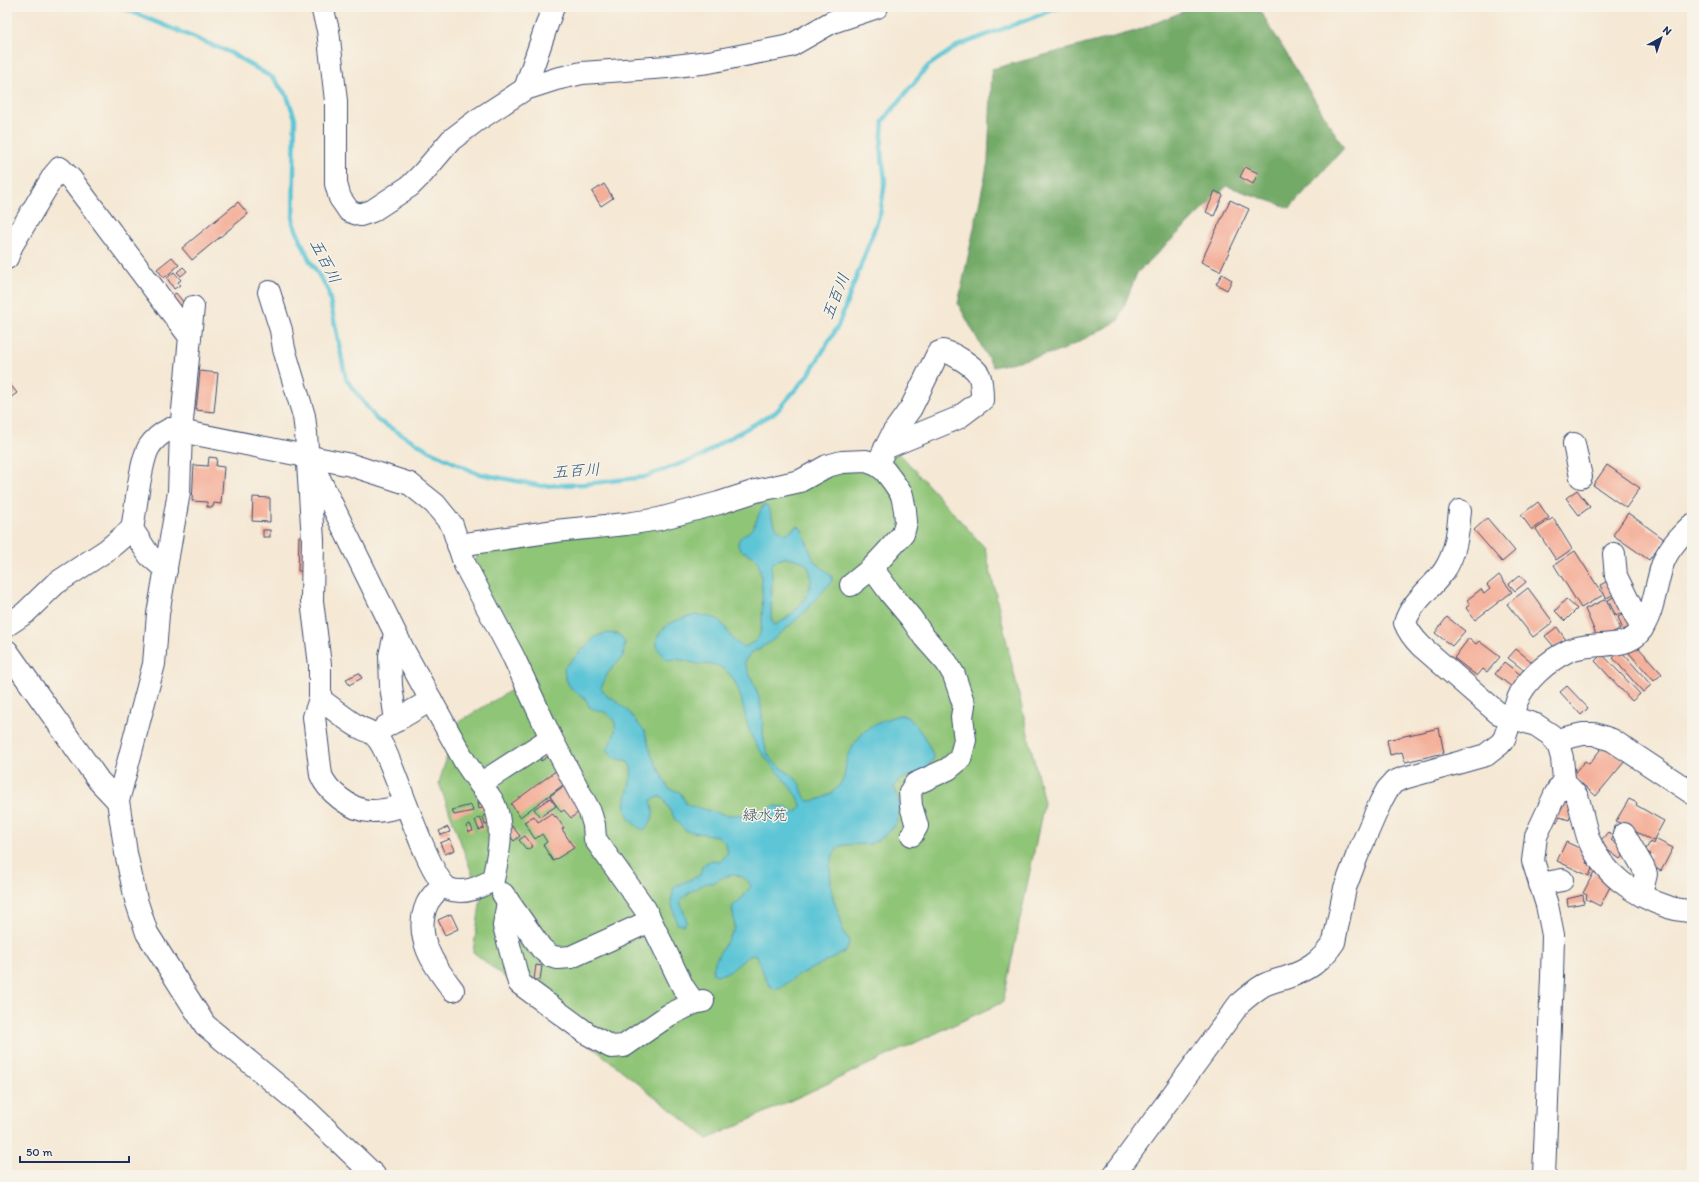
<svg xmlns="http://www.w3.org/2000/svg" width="1699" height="1182" font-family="Itim,'Klee One',sans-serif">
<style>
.green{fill:#8fc577;stroke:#557a6a}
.forest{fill:#73aa68;stroke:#476c63}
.water{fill:#5bc5d6;stroke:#3b7a9a;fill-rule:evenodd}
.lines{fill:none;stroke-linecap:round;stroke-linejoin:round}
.stream{stroke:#5bc5d6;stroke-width:4.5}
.building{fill:#f4af99}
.minor-casing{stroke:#3c4b70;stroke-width:24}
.minor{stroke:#fff;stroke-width:22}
.labels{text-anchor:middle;stroke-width:3;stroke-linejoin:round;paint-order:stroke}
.park-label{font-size:15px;fill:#385464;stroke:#f7f3e8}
.water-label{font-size:16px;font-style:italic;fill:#2b547c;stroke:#f7f3e8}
</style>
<rect width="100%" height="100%" fill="#f7f3e8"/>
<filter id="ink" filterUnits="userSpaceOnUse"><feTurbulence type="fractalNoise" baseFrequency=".025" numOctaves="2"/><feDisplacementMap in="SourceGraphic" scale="8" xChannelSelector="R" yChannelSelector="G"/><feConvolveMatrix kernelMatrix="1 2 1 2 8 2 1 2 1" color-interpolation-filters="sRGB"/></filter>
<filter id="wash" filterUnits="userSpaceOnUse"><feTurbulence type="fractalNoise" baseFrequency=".012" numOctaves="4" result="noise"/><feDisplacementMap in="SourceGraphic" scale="16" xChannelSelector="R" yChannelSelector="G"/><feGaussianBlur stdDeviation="0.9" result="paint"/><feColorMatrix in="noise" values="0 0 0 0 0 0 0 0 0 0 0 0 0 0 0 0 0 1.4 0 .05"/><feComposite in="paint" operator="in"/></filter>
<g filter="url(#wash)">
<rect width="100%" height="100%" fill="#f5e8d4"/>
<polygon class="green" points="900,454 985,548 1044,803 1003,1002 708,1139 473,952 481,898 439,783 457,723 531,678 474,570 479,545 689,519"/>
<polygon class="forest" points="1194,7 1258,7 1344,148 1290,208 1227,186 1137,273 1118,321 1061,351 993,367 958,304 988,162 992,69 1136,31"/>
<path class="water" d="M 765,505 L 768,507 C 773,518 773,530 786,534 L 798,526 L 801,528 L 814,561 L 832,576 L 832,581 L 802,615 L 769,643 L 751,653 L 744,662 C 749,674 757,688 760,702 C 764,717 761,743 769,756 C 776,767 791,772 799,783 C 803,789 802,797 809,801 C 822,801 836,792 842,781 C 847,774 844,762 848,755 C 852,747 858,738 864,732 C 869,727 895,714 902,715 C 915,717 931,747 934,759 L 923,771 L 899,780 L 894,787 L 900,805 L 896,825 L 882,838 L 870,844 L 844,845 L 838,848 L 833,855 L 830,865 L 831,887 L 834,902 L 840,916 L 842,928 L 849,941 L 848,947 L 843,953 L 795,977 L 779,989 L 775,989 L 770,986 L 766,980 L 757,956 L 750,955 C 739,963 725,980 712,973 L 716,959 L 735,928 L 732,907 L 742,898 L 751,886 C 742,870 726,874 713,883 C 704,881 686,894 680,901 L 687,921 L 684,925 L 677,924 L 671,901 L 674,887 L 700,875 L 702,866 L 711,860 L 721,861 L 728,852 L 725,843 L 718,836 L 686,831 L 676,821 L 662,796 L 651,800 C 655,816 654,818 644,831 C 640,828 635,825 631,821 C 615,800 641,777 627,760 C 616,760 612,758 607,748 C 615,737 622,720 604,712 C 599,710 594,710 589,707 C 586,691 566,697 564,668 L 595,637 L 605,633 L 619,634 L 625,642 L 623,656 L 608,673 L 601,688 L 608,697 L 614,699 L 628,711 L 645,732 L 651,754 L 669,789 L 680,792 L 687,805 L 726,815 L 759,814 L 774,806 L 786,807 L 795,813 L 799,810 L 801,805 C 790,781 767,764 754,741 C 741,719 745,677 718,666 C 712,663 704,665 697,664 C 684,661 682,658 667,660 C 640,636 672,618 697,615 C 702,615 709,617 715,618 C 724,621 729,637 737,643 C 739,645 743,646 745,647 C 749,644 755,642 758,638 C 765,629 763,571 757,560 C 753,553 737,553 738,544 C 738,535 748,534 752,529 C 756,523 759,513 762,507 ZM 785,558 C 795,558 805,560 809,569 C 818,591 794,616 775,625 L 772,621 L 771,617 L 772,577 L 771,566 L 775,561 Z"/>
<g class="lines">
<polyline class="stream" points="120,7 229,52 273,78 287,96 295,118 293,223 309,259 328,290 346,379 377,420 432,452 476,473 542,486 585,484 644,477 702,456 719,444 776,412 809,374 838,326 880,214 885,181 881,148 883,121 928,66 957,46 1061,7"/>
</g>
<g id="blocks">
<g class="building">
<polygon points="1245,167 1258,173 1253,184 1240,177"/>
<polygon points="604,184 613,198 601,206 592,192"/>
<polygon points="1215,191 1223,195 1214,216 1206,212"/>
<polygon points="1230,200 1249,209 1220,271 1201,262"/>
<polygon points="238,202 248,214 192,260 182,248"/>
<polygon points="172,257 179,265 164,278 157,269"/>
<polygon points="183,267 187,271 181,276 177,272"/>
<polygon points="174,272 181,280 178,282 180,285 174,289 167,278"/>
<polygon points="1222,274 1232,280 1227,290 1216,284"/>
<polygon points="176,293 185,304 181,308 171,297"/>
<polygon points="200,371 218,373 214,412 196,410"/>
<polygon points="7,380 17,393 7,400"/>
<polygon points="209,457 217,458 216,466 224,467 221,504 214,503 213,507 207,507 207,502 192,501 194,465 208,466"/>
<polygon points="1607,465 1640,488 1626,508 1593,485"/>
<polygon points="1577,490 1590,507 1579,515 1566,498"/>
<polygon points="253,497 270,498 270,522 252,521"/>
<polygon points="1538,502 1549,518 1532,530 1521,515"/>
<polygon points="1628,513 1664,539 1649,560 1613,535"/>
<polygon points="1487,518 1515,551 1502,562 1474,530"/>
<polygon points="1553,518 1572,549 1556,560 1536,529"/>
<rect x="263" y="530" width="7" height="7"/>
<polygon points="299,536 305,536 305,571 298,571"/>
<polygon points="1575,551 1603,595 1581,608 1554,565"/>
<polygon points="1499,575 1512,592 1475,620 1466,608 1470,604 1467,600 1481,589 1484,594 1490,589 1487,585"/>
<polygon points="1520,575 1526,582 1515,591 1509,584"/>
<polygon points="1612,579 1618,593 1606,598 1600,585"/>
<polygon points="1528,588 1553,622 1533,637 1507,604"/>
<polygon points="1619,594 1627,611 1616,616 1608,600"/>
<polygon points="1566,599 1577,609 1565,621 1555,611"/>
<polygon points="1606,599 1620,629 1598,639 1585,609"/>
<polygon points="1627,613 1633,626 1623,630 1618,617"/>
<polygon points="1447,617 1465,631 1452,646 1435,633"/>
<polygon points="1557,627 1566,640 1555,648 1545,636"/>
<polygon points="1469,638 1476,644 1479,641 1500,657 1487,672 1483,669 1477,676 1454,658"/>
<polygon points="1637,646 1662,674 1654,681 1629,653"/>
<polygon points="1516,649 1532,662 1525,671 1508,658"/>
<polygon points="1621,651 1651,685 1643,692 1613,658"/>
<polygon points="1602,654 1640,694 1632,701 1595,661"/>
<polygon points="1504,662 1521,675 1512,687 1495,674"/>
<polygon points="359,673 362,678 349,685 346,679"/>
<polygon points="1567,686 1588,708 1581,715 1560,692"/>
<polygon points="1439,728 1444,753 1405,762 1402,752 1390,755 1387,740"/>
<polygon points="1604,745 1625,761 1596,796 1572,775 1585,761 1589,764"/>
<polygon points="544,748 549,756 541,761 536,753"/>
<polygon points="557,770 566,783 520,817 511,804"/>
<polygon points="565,785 583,809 571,818 564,810 561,812 550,796"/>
<polygon points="550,798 556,806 540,817 534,809"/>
<polygon points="1562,798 1575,804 1569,820 1560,817 1557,822 1552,820"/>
<polygon points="1629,799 1637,803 1636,805 1664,821 1653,841 1616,821"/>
<polygon points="487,801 488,806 479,809 478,803"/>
<polygon points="471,805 473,811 454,815 452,810"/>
<polygon points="552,813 555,817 556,816 564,828 562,829 574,848 553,861 543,845 547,842 542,834 535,839 524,822 534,816 538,822"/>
<polygon points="488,815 490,824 485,825 483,816"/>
<polygon points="480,817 484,828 479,830 475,820"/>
<polygon points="470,824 473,831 469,832 466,826"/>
<polygon points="512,826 520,836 514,841 506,831"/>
<polygon points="448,827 450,832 441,835 439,831"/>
<polygon points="1608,832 1614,837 1611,840 1626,851 1620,859 1605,848 1597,845"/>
<polygon points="525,836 533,846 527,850 519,840"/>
<polygon points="450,839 455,850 445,854 440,843"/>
<polygon points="1655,839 1673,848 1661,871 1646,863 1651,854 1645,851 1650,842 1653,844"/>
<polygon points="1566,842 1586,851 1589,856 1586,863 1593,866 1589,876 1557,861"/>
<polygon points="1594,872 1613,881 1600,906 1586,899 1587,895 1583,893"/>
<polygon points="1583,895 1584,903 1568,906 1567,899"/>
<polygon points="451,914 458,929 445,935 438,920"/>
<polygon points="536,965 542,966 540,980 534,980"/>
</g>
</g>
</g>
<g filter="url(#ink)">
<use href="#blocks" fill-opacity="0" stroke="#3c4b70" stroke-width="1"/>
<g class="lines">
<g class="minor-casing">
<g id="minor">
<polyline points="322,7 328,30 336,101 336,184 340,198 349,211 360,215 372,211 410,186 423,173 451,140 476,121 525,89 556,79 582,73 667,67 709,62 790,46 832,22 877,7"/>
<polyline points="525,89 553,7"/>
<polyline points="7,258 12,245 54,175 60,168 71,179 190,337 181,431 179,492 158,614 154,664 118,801 126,853 136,900 147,933 205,1025 299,1103 374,1175"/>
<path d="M 269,292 L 281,330 L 284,349 L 304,416 L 306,433 L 313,540 L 312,601 L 320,665 L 320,699 L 314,717 L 321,775 C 327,791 351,810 369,811 C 381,812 394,808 406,805"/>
<polyline points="190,337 193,307"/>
<polyline points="1574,444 1581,477"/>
<path d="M 877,465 L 893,433 L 911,408 L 938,353 L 943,351 C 953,353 974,366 979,375 C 982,382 982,393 982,400 L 958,418 L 885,448"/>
<polyline points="313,466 404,651 465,762 480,784 551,738"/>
<path d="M 1460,511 C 1458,531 1456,554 1444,571 C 1432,588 1411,602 1405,623 C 1409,633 1414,639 1421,646 L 1498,713 L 1536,725 L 1551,735 L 1559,747 L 1562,758 L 1564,779 L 1555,795 L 1536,836 L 1533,861 L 1547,905 L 1553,935 L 1552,977 L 1544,1175"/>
<polyline points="132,529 149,555 166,570"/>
<polyline points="458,545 555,531 626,524 659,519 719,503 756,491 800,481 827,466 842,462 866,461 877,465 885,471 894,483 902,495 905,510 906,522 903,534 885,554 872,568 851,585"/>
<polyline points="1614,554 1616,576 1642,629"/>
<polyline points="872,568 891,594 911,618 924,637 947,663 954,675 964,705 962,717 965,740 960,759 948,769 915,784 910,792 911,806 917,826 912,835"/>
<path d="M 7,625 L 25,613 L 55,584 L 107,550 L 132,529 C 136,509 140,462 149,447 C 154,439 162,433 170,429 L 351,465 L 410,484 L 435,504 L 452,525 L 465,565 L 514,658 L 551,738 L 590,812 L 594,825 L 595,839 L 645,909 L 683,987 L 694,1003"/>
<polyline points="395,634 390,656 391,686 396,721"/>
<polyline points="7,651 99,781 118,801"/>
<path d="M 320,699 C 332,708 344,718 357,726 C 362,729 369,731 373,734 C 377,737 382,745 384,749 C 397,774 429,879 449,889 C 464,895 480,887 493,880 C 498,856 505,827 494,804 C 491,797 484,790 480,784"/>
<polyline points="385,727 431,700"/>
<polyline points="1556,740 1583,734 1594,734 1612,740 1692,793"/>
<path d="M 1564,779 C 1566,787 1575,791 1578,799 C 1582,812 1584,826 1589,840 C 1602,873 1635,896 1668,907 C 1676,910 1684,910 1692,912"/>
<polyline points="1624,834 1643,867 1646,874 1641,894"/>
<path d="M 443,884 C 438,890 431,896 427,904 C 413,936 434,966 453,990"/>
<polyline points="1540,884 1562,880"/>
<polyline points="503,894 541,948 550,956 558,958 571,957 650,921"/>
<polyline points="508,901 504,926 519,983 588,1034 611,1047 624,1046 669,1015 694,1003 703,1001"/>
<path d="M 1114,1175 L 1239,1004 C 1247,997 1255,990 1264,985 C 1270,982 1278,980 1285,978 C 1307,971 1321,962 1334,942 L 1345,888 L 1357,856 L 1381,801 L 1387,790 L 1394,782 L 1404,778 L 1486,755 L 1500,744 L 1504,739 C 1509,727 1512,713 1517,701 C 1525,680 1548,661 1568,651 C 1578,646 1590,646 1601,645 C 1613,644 1629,644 1638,634 C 1654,615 1655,586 1663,563 C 1668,549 1681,535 1692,525"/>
</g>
</g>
<use href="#minor" class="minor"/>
</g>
</g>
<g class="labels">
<g class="park-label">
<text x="765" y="820">緑水苑</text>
</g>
<g class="water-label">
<text transform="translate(326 261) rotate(63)" y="6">五百川</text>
<text transform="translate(835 296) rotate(-68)" y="6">五百川</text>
<text transform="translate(576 470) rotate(-4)" y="6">五百川</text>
</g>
</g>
<rect width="1699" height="1182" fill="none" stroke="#f7f3e8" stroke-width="24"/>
<g transform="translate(1661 38) rotate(40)" stroke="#f7f3e8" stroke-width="3" paint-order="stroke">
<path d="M0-3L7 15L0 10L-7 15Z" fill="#1b2f5e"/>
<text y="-6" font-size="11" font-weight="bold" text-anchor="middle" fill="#1b2f5e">N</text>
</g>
<path d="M20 1156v6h109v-6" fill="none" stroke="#1b2f5e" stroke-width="2"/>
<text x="26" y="1156" font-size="12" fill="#1b2f5e" stroke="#f7f3e8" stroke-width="3" paint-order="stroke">50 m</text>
</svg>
